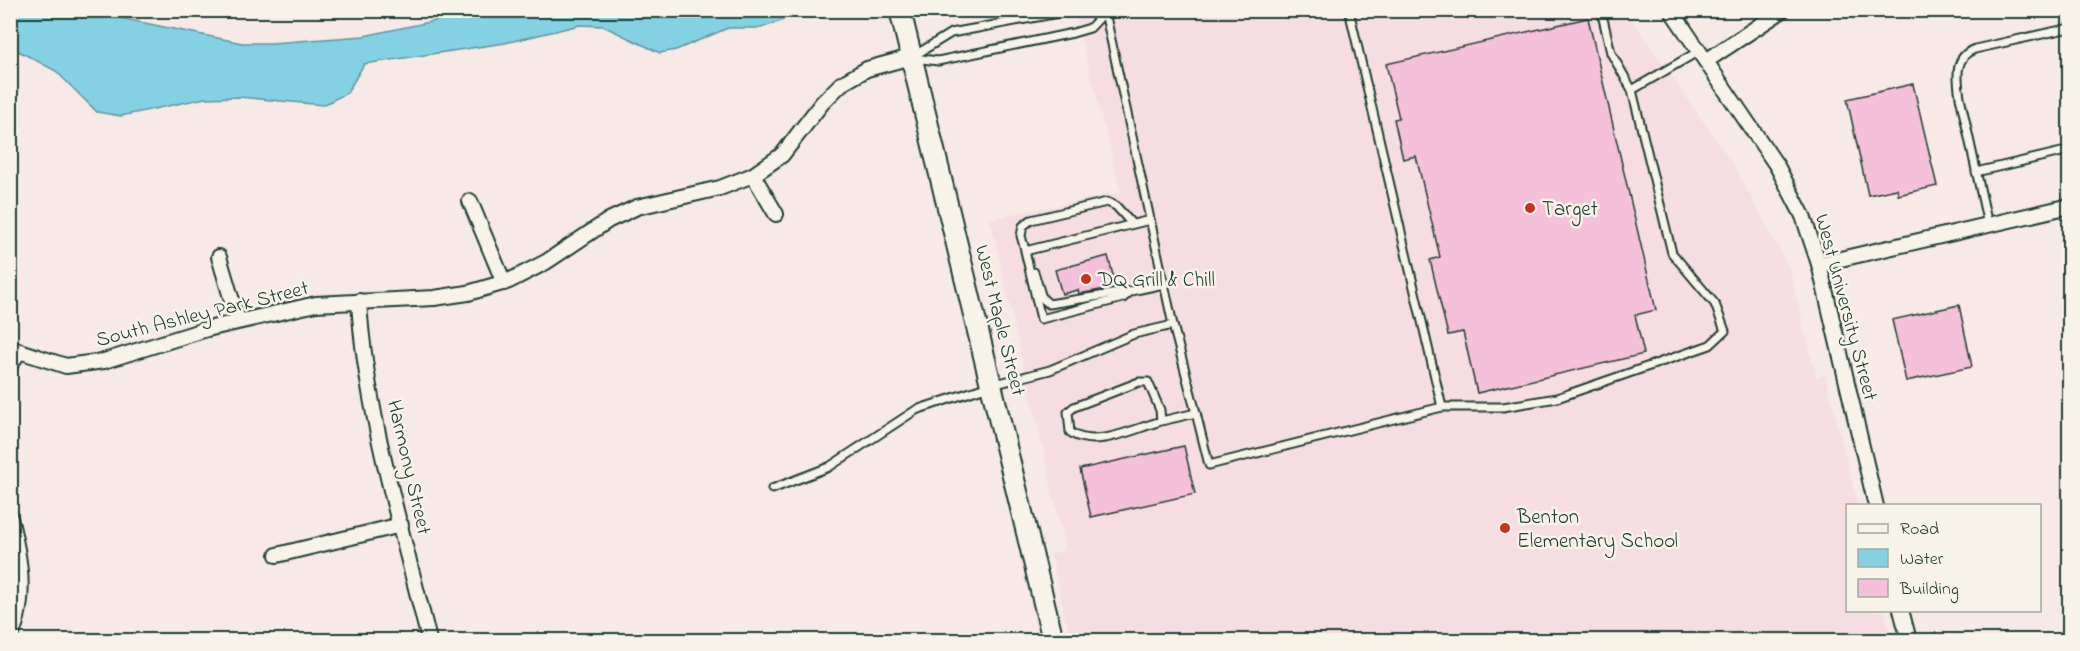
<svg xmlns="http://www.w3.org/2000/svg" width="2080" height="651" font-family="'Indie Flower',sans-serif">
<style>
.built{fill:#f6dde2}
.water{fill:#85d1e4;stroke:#5c969e;stroke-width:1.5}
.building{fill:#f5c0da;stroke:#1f3d34;stroke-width:1.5}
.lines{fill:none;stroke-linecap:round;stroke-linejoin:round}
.service-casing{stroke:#1f3d34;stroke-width:11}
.minor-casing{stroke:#1f3d34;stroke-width:18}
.secondary-casing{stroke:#1f3d34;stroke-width:24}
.service{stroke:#f7f3e8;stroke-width:7}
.minor{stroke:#f7f3e8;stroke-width:14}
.secondary{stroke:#f7f3e8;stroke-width:20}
.poi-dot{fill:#c8321e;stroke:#f7f3e8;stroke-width:2}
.labels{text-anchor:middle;stroke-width:5;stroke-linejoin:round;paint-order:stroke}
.poi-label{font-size:21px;fill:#1f3d34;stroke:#f7f3e8;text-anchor:start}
.street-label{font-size:21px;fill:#1f3d34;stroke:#f7f3e8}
</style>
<rect width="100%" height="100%" fill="#f7e9e5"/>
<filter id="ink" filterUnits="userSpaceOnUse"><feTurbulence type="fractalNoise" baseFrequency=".0167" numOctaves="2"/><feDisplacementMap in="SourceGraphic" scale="12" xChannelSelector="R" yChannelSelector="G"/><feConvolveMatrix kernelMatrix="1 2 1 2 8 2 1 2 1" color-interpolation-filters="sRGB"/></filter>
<g filter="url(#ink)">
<polygon class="built" points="1074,11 1626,11 1733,164 1789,267 1816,377 1825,375 1858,505 1848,506 1848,610 1884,611 1891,640 1071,640 1051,554 1066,550 990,219 1121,192"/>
<polygon class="water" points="11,10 86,11 242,43 272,43 364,36 481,11 798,11 781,21 761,28 728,28 676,50 660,53 603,26 580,25 505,43 364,64 347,93 323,105 239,97 205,98 121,116 97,112 56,71 11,47"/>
<g class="building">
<polygon points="1588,18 1656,310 1635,315 1644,354 1477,393 1463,332 1448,335 1430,260 1440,257 1416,156 1403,159 1394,119 1399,118 1386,64"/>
<polygon points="1913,84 1937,186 1898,195 1897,189 1868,195 1847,99"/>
<polygon points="1108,256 1116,287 1079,294 1078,290 1062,294 1055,270"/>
<polygon points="1959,305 1972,367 1906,381 1892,320"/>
<polygon points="1184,446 1195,494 1091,517 1080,469"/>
</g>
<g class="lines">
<g class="service-casing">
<g id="service">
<polyline points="1349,10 1442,407 1503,407 1557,398 1710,345 1725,331 1715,304 1672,253 1632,90"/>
<polyline points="1601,10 1611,53 1632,90 1699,51"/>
<path d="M 1105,12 L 1173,325 L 1196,413 L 1161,421 L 1160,410 L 1148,382 L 1139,382 L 1074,407 L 1068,412 L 1070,432 C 1093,450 1136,428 1161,421"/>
<polyline points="912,57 951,33 1075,10"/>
<polyline points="914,58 938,61 1073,33 1090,28 1105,12 1111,10"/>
<polyline points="1976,172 2070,150"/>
<polyline points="1150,220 1025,251 1041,319 1123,298 1131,291 1164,284"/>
<path d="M 1988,225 L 1960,97 C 1957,78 1954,56 1975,49 L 2070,28"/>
<polyline points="1026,253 1021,236 1023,226 1031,220 1107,202 1116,206 1132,224"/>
<polyline points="1034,272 1042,298 1049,304 1131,291"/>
<polyline points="1196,413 1209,465 1442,407"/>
<polyline points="772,489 829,467 916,410 992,385 1050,370 1134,334 1173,325"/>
</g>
</g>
<g class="minor-casing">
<g id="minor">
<polyline points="1671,10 1777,166 1803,216 1819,264 1876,506"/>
<polyline points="1706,61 1783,10"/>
<polyline points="753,175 776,214"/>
<polyline points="470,201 504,283"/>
<polyline points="219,257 238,321"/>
<polyline points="1819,264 2070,206"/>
<path d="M 359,301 C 365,411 403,533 429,640"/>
<polyline points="10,348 66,366 104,361 207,329 316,304 434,298 468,293 509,281 546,262 609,220 637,207 720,188 753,175 782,155 822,103 841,84 867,69 911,57"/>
<polyline points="10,365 19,352"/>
<path d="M 10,518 C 20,557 28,599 10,638"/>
<polyline points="277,555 401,525"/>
<polyline points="1901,610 1909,640"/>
</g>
</g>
<g class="secondary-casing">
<polyline id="secondary" points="900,10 1053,640"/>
</g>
<use href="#service" class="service"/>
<use href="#minor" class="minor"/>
<use href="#secondary" class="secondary"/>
</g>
</g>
<g class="poi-dot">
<circle cx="1530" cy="208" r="6"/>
<circle cx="1086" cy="279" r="6"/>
<circle cx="1505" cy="528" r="6"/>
</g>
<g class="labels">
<g class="poi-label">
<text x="1542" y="215">Target</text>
<text x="1098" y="286">DQ Grill &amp; Chill</text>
<text x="1517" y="523">Benton<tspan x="1517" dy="24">Elementary School</tspan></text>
</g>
<g class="street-label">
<text transform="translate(1847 307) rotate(75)" y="7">West University Street</text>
<text transform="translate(202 313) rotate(-14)" y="7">South Ashley Park Street</text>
<text transform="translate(1001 320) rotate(76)" y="7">West Maple Street</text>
<text transform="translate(410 467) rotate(77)" y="7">Harmony Street</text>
</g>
</g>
<rect width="2080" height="651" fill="none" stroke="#f7f3e8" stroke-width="36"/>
<rect x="18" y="18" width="2044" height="615" fill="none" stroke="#1f3d34" stroke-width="2" filter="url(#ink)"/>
<rect x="1846" y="504" width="195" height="108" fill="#f7f3e8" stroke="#a1aaa0" stroke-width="1.5"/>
<rect x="1858" y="524" width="30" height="9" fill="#f7f3e8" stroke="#a1aaa0" stroke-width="1.5"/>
<text x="1900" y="534" font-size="18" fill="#1f3d34">Road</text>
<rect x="1858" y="549" width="30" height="18" fill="#85d1e4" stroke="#a1aaa0" stroke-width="1.5"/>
<text x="1900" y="564" font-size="18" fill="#1f3d34">Water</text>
<rect x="1858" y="579" width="30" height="18" fill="#f5c0da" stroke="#a1aaa0" stroke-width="1.5"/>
<text x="1900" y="594" font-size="18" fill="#1f3d34">Building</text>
</svg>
